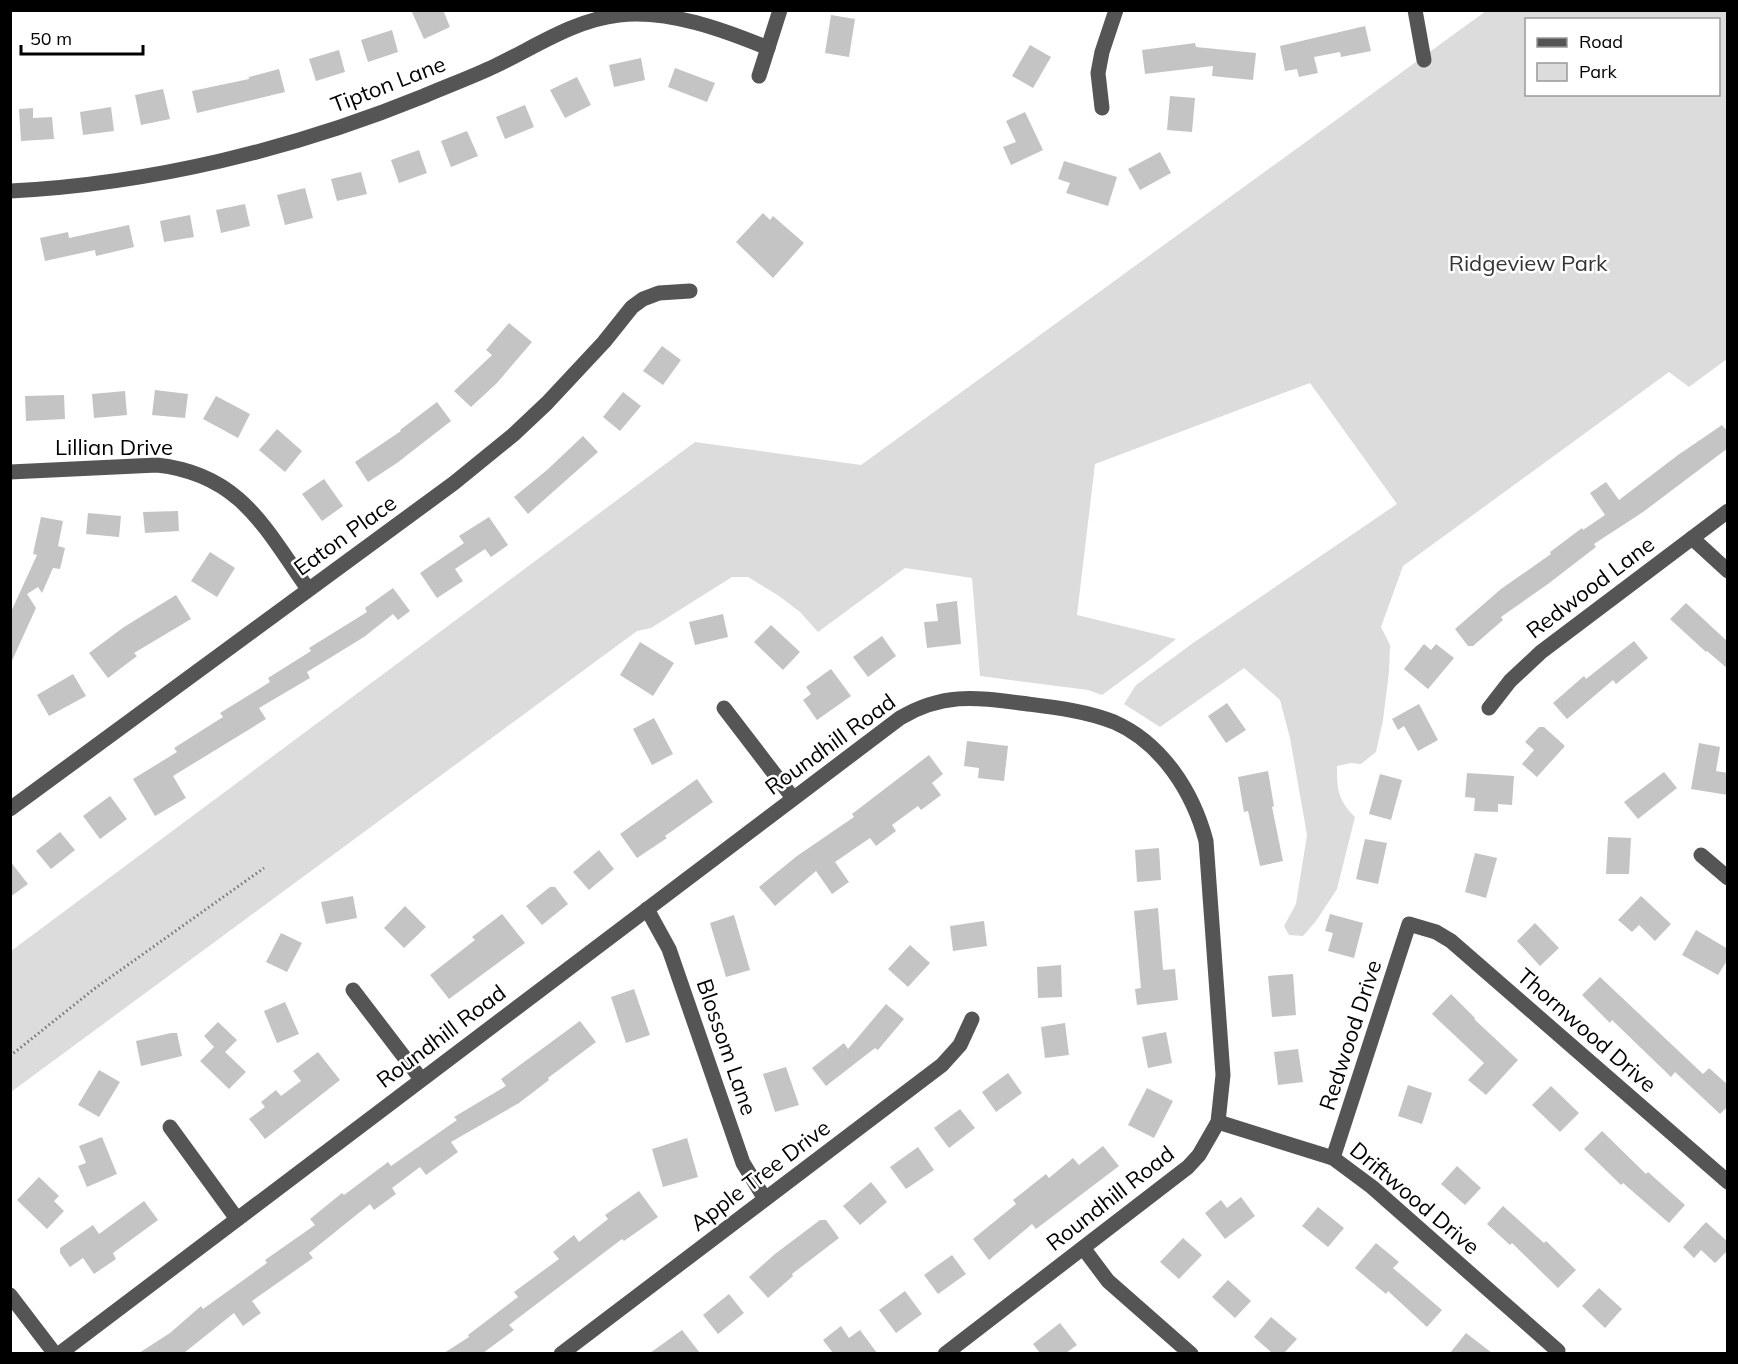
<svg xmlns="http://www.w3.org/2000/svg" width="1738" height="1364" font-family="Mulish,sans-serif">
<style>
.green{fill:#dcdcdc;fill-rule:evenodd}
.building{fill:#c4c4c4}
.lines{fill:none;stroke-linecap:round;stroke-linejoin:round}
.path{stroke:#777;stroke-width:3;stroke-dasharray:1.5 3;stroke-linecap:butt}
.minor{stroke:#555;stroke-width:15}
.labels{text-anchor:middle;stroke-width:5;stroke-linejoin:round;paint-order:stroke}
.street-label{font-size:22px;fill:#000;stroke:#fff}
.park-label{font-size:22px;fill:#333;stroke:#fff}
</style>
<rect width="100%" height="100%" fill="#fff"/>
<path class="green" d="M 1486,11 L 1727,11 L 1727,359 L 1689,387 L 1669,372 L 1403,566 L 1381,627 L 1390,645 L 1389,672 L 1383,720 L 1376,752 L 1361,764 L 1351,763 L 1337,766 C 1337,790 1338,800 1355,817 L 1337,889 L 1316,921 L 1303,936 L 1289,935 L 1284,926 L 1296,904 L 1307,835 L 1290,738 L 1280,700 L 1244,668 L 1160,727 L 1124,704 L 1136,685 L 1193,643 L 1397,504 L 1310,383 L 1095,464 L 1077,615 L 1176,639 L 1151,659 L 1102,695 L 1088,690 L 980,676 L 972,578 L 905,568 L 818,632 L 800,612 L 779,596 L 748,577 L 732,577 L 651,628 L 637,631 L 11,1092 L 11,951 L 695,442 L 861,465 ZM 1526,20 L 1718,20 L 1718,94 L 1526,94 Z"/>
<g class="building">
<polygon points="411,10 443,10 450,27 424,39"/>
<polygon points="831,15 855,19 849,57 825,53"/>
<polygon points="1365,26 1371,51 1341,57 1340,52 1314,57 1318,73 1299,77 1297,69 1285,71 1280,46"/>
<polygon points="392,30 398,52 368,62 361,40"/>
<polygon points="1195,43 1196,47 1256,53 1253,80 1212,76 1213,66 1145,74 1142,50"/>
<polygon points="1030,45 1051,57 1033,88 1012,76"/>
<polygon points="339,50 345,72 316,81 309,59"/>
<polygon points="641,58 645,80 614,87 609,65"/>
<polygon points="675,68 715,83 707,102 668,87"/>
<polygon points="279,69 285,92 197,113 192,91 249,79 249,77"/>
<polygon points="577,77 591,105 565,118 550,90"/>
<polygon points="163,89 170,119 141,125 135,95"/>
<polygon points="1170,96 1195,98 1192,132 1167,130"/>
<polygon points="525,105 534,127 505,139 496,117"/>
<polygon points="111,107 114,131 83,135 80,112"/>
<polygon points="33,108 33,118 52,117 54,139 21,141 19,109"/>
<polygon points="1025,112 1043,150 1011,165 1003,147 1016,142 1006,121"/>
<polygon points="467,131 478,156 451,167 441,141"/>
<polygon points="419,150 427,173 399,183 391,160"/>
<polygon points="1160,152 1171,173 1140,190 1128,169"/>
<polygon points="1064,161 1117,177 1108,206 1066,193 1070,183 1058,179"/>
<polygon points="361,172 367,194 337,201 331,179"/>
<polygon points="305,188 313,218 285,225 277,195"/>
<polygon points="245,204 250,226 221,233 216,210"/>
<polygon points="763,213 770,220 773,216 804,243 773,278 736,242"/>
<polygon points="190,215 194,237 164,242 160,221"/>
<polygon points="129,225 134,247 96,256 95,250 45,261 40,238 68,232 69,238"/>
<polygon points="509,323 532,342 497,383 471,407 454,391 492,355 486,350"/>
<polygon points="662,346 681,360 663,385 643,371"/>
<polygon points="155,390 188,394 185,418 152,415"/>
<polygon points="125,391 127,415 94,418 92,394"/>
<polygon points="623,392 641,406 620,431 603,417"/>
<polygon points="64,395 65,419 26,421 25,396"/>
<polygon points="216,396 250,414 238,438 203,419"/>
<polygon points="437,402 451,421 397,463 368,482 355,462 401,431 400,430"/>
<polygon points="1722,425 1728,432 1728,448 1643,512 1594,544 1596,547 1548,584 1501,617 1503,620 1473,646 1468,646 1455,629 1501,589 1551,554 1550,552 1582,528 1583,530 1605,515 1590,493 1606,482 1619,500 1678,455"/>
<polygon points="277,429 302,451 285,472 259,450"/>
<polygon points="583,436 598,452 528,514 514,497 547,470"/>
<polygon points="324,479 343,506 322,521 302,494"/>
<polygon points="178,511 179,531 145,533 143,512"/>
<polygon points="88,513 121,516 119,537 86,534"/>
<polygon points="41,517 63,521 58,546 65,548 60,569 53,568 42,593 38,587 27,594 36,608 10,665 10,614 37,555 33,554"/>
<polygon points="489,517 508,545 491,557 485,549 455,569 463,581 437,598 420,573 464,543 459,536"/>
<polygon points="210,552 235,568 217,597 191,581"/>
<polygon points="393,588 410,611 398,620 393,614 364,637 307,672 310,678 259,708 266,719 173,776 186,798 155,816 133,779 177,752 174,748 223,717 220,713 270,682 268,678 311,651 309,648 367,612 365,608"/>
<polygon points="176,595 191,619 134,653 137,656 108,678 89,653 124,627"/>
<polygon points="957,601 961,644 927,648 924,622 938,621 936,604"/>
<polygon points="1686,603 1728,642 1728,669 1707,651 1706,652 1670,619"/>
<polygon points="723,614 728,637 695,645 689,622"/>
<polygon points="771,625 800,652 783,670 754,642"/>
<polygon points="882,636 896,656 868,677 853,657"/>
<polygon points="1634,641 1648,658 1616,684 1613,680 1567,719 1553,703 1584,676 1586,679"/>
<polygon points="640,642 674,663 653,696 620,675"/>
<polygon points="1424,644 1431,650 1436,644 1454,658 1428,689 1404,669"/>
<polygon points="831,669 851,696 817,720 803,700 811,694 806,687"/>
<polygon points="73,674 86,696 49,716 37,695"/>
<polygon points="1227,703 1246,730 1226,743 1208,716"/>
<polygon points="1419,704 1438,740 1418,751 1404,726 1398,730 1392,719"/>
<polygon points="654,718 673,754 652,765 633,729"/>
<polygon points="1539,727 1544,727 1565,746 1537,777 1522,764 1534,750 1525,742"/>
<polygon points="967,741 1008,746 1004,781 978,778 979,768 964,766"/>
<polygon points="1699,743 1720,747 1716,771 1728,773 1728,795 1691,789"/>
<polygon points="929,755 943,774 932,783 941,795 921,810 918,806 892,825 896,831 876,846 870,838 835,862 849,882 832,894 816,871 775,906 759,887 797,856 854,817 852,814"/>
<polygon points="1268,771 1274,806 1272,807 1283,861 1260,866 1248,811 1244,812 1238,777"/>
<polygon points="1664,772 1677,788 1638,819 1624,802"/>
<polygon points="1467,773 1514,776 1512,805 1498,804 1498,812 1474,811 1475,798 1465,797"/>
<polygon points="1380,774 1402,780 1391,820 1369,814"/>
<polygon points="697,779 713,802 665,836 667,838 637,858 620,834"/>
<polygon points="110,796 127,819 100,839 83,816"/>
<polygon points="60,832 75,850 51,869 36,851"/>
<polygon points="1608,837 1631,838 1629,874 1606,874"/>
<polygon points="1365,839 1387,843 1378,884 1356,879"/>
<polygon points="1159,848 1161,880 1137,882 1135,850"/>
<polygon points="599,850 614,869 589,890 573,872"/>
<polygon points="1475,853 1497,858 1486,898 1465,892"/>
<polygon points="10,861 28,884 10,897"/>
<polygon points="550,887 555,887 568,904 542,925 526,906"/>
<polygon points="353,896 357,918 326,924 321,902"/>
<polygon points="1641,896 1671,924 1655,941 1639,925 1632,932 1618,920"/>
<polygon points="405,906 426,927 404,948 384,928"/>
<polygon points="1158,908 1163,970 1175,969 1178,1000 1137,1005 1135,989 1141,988 1134,911"/>
<polygon points="502,914 525,943 449,999 430,975 475,940 472,937"/>
<polygon points="1330,914 1363,923 1354,958 1328,951 1333,933 1325,931"/>
<polygon points="734,915 750,970 726,977 710,923"/>
<polygon points="984,921 987,946 953,951 950,926"/>
<polygon points="1535,923 1559,948 1540,966 1517,941"/>
<polygon points="1696,930 1728,949 1728,959 1718,975 1682,955"/>
<polygon points="281,933 302,943 287,972 266,962"/>
<polygon points="910,945 930,963 908,987 888,969"/>
<polygon points="1061,965 1062,997 1038,998 1037,967"/>
<polygon points="1293,974 1296,1015 1272,1017 1268,976"/>
<polygon points="1600,977 1703,1074 1709,1068 1728,1085 1728,1106 1720,1114 1675,1072 1671,1077 1612,1020 1610,1023 1582,995"/>
<polygon points="634,989 650,1035 626,1043 611,997"/>
<polygon points="1451,994 1475,1018 1474,1019 1518,1060 1486,1095 1468,1080 1484,1063 1432,1014"/>
<polygon points="285,1002 299,1034 277,1043 264,1011"/>
<polygon points="886,1004 904,1019 878,1050 875,1048 826,1086 812,1068 844,1043 848,1049"/>
<polygon points="580,1021 596,1042 548,1078 549,1080 519,1103 451,1142 458,1152 426,1175 420,1167 392,1188 396,1194 374,1210 370,1204 309,1253 313,1258 252,1301 261,1313 243,1326 234,1313 184,1353 139,1353 170,1333 201,1306 203,1309 267,1263 265,1260 315,1225 310,1219 342,1193 344,1195 388,1162 391,1166 457,1120 454,1117 506,1086 501,1079"/>
<polygon points="218,1022 237,1040 225,1052 246,1072 229,1089 200,1061 214,1047 204,1036"/>
<polygon points="1065,1023 1069,1055 1045,1058 1041,1027"/>
<polygon points="1166,1032 1172,1063 1148,1068 1142,1037"/>
<polygon points="171,1033 177,1033 182,1056 141,1066 136,1041"/>
<polygon points="1298,1049 1303,1082 1278,1085 1274,1052"/>
<polygon points="318,1052 340,1080 265,1139 249,1119 265,1107 261,1102 276,1090 281,1096 301,1081 293,1071"/>
<polygon points="786,1067 799,1105 775,1112 763,1074"/>
<polygon points="99,1070 120,1082 99,1117 78,1105"/>
<polygon points="1008,1073 1022,1093 996,1112 982,1092"/>
<polygon points="1408,1085 1432,1093 1422,1124 1398,1116"/>
<polygon points="1551,1086 1579,1113 1560,1132 1532,1105"/>
<polygon points="1147,1088 1173,1101 1154,1138 1128,1125"/>
<polygon points="960,1109 975,1128 949,1148 934,1128"/>
<polygon points="1602,1131 1646,1174 1648,1172 1685,1205 1669,1223 1623,1183 1621,1185 1584,1149"/>
<polygon points="102,1137 117,1174 87,1187 78,1166 86,1163 79,1146"/>
<polygon points="687,1138 698,1177 663,1187 652,1149"/>
<polygon points="1103,1146 1119,1166 1036,1229 1032,1224 989,1260 973,1239 1016,1204 1013,1200 1046,1174 1049,1178 1073,1158 1079,1165"/>
<polygon points="918,1147 934,1170 906,1189 890,1167"/>
<polygon points="1457,1166 1481,1188 1465,1205 1441,1184"/>
<polygon points="39,1177 59,1196 54,1201 64,1211 47,1229 17,1200"/>
<polygon points="871,1182 887,1202 860,1225 843,1206"/>
<polygon points="639,1191 658,1217 624,1241 622,1239 509,1325 514,1330 483,1353 444,1353 469,1337 468,1335 518,1297 514,1292 559,1259 553,1252 574,1235 579,1242 608,1219 605,1215"/>
<polygon points="1241,1197 1255,1216 1225,1239 1205,1213 1221,1200 1227,1208"/>
<polygon points="144,1201 158,1220 113,1253 116,1259 94,1274 83,1258 70,1267 60,1253 60,1248 93,1225 99,1234"/>
<polygon points="1503,1206 1544,1243 1546,1241 1576,1270 1558,1288 1512,1243 1510,1245 1487,1224"/>
<polygon points="1318,1207 1344,1228 1328,1247 1302,1226"/>
<polygon points="820,1220 826,1220 839,1238 792,1274 793,1276 768,1298 749,1277 775,1254"/>
<polygon points="1706,1222 1728,1242 1728,1250 1715,1263 1701,1250 1694,1258 1683,1247"/>
<polygon points="1183,1238 1202,1255 1179,1279 1160,1262"/>
<polygon points="1376,1243 1399,1262 1393,1268 1442,1310 1427,1327 1388,1291 1386,1294 1355,1268"/>
<polygon points="952,1255 966,1274 938,1294 924,1275"/>
<polygon points="1228,1280 1251,1301 1235,1318 1212,1297"/>
<polygon points="1599,1288 1622,1309 1605,1328 1582,1306"/>
<polygon points="905,1291 922,1314 896,1333 879,1310"/>
<polygon points="729,1294 744,1313 718,1334 703,1315"/>
<polygon points="1271,1317 1297,1339 1284,1353 1272,1353 1254,1337"/>
<polygon points="1060,1323 1077,1345 1066,1353 1040,1353 1033,1344"/>
<polygon points="841,1326 849,1338 860,1330 877,1353 833,1353 823,1340"/>
<polygon points="682,1330 700,1353 650,1353"/>
<polygon points="1466,1333 1492,1353 1450,1353"/>
</g>
<g class="lines">
<polyline class="path" points="10,1056 94,989 264,868"/>
<g class="minor">
<polyline points="1415,10 1424,60"/>
<polyline points="759,76 780,10"/>
<polyline points="1102,108 1098,73 1102,52 1116,10"/>
<path d="M 10,191 C 151,184 294,149 424,96 C 447,86 472,77 495,66 C 535,47 574,20 619,15 C 668,9 724,30 768,48"/>
<path d="M 10,472 L 157,465 C 240,474 265,528 308,589"/>
<polyline points="1692,538 1728,571"/>
<polyline points="724,708 793,798"/>
<polyline points="1489,708 1510,681 1541,652 1728,511"/>
<polyline points="10,809 454,483 513,435 547,403 604,342 632,307 643,299 659,293 690,291"/>
<polyline points="1701,855 1728,878"/>
<polyline points="647,909 669,949 743,1163 765,1199"/>
<polyline points="353,990 421,1079"/>
<polyline points="1218,1122 1333,1158 1372,1187 1558,1351"/>
<polyline points="170,1127 237,1219"/>
<polyline points="1333,1158 1409,924 1436,932 1451,941 1728,1182"/>
<polyline points="1084,1249 1108,1281 1191,1354"/>
<polyline points="10,1295 55,1354"/>
<path d="M 59,1354 L 900,718 C 942,693 974,697 1020,703 C 1051,707 1084,710 1114,722 C 1162,743 1193,792 1206,841 L 1223,1075 L 1218,1122 L 1199,1155 L 1188,1167 L 945,1354"/>
<polyline points="561,1354 942,1065 960,1045 972,1019"/>
</g>
</g>
<g class="labels">
<g class="street-label">
<text transform="translate(388 84) rotate(-21)" y="8">Tipton Lane</text>
<text x="114" y="455">Lillian Drive</text>
<text transform="translate(345 535) rotate(-36)" y="8">Eaton Place</text>
<text transform="translate(1590 587) rotate(-37)" y="8">Redwood Lane</text>
<text transform="translate(830 744) rotate(-36)" y="8">Roundhill Road</text>
<text transform="translate(1587 1030) rotate(41)" y="8">Thornwood Drive</text>
<text transform="translate(1350 1035) rotate(-72)" y="8">Redwood Drive</text>
<text transform="translate(441 1036) rotate(-37)" y="8">Roundhill Road</text>
<text transform="translate(727 1047) rotate(71)" y="8">Blossom Lane</text>
<text transform="translate(760 1175) rotate(-37)" y="8">Apple Tree Drive</text>
<text transform="translate(1110 1198) rotate(-38)" y="8">Roundhill Road</text>
<text transform="translate(1415 1198) rotate(40)" y="8">Driftwood Drive</text>
</g>
<g class="park-label">
<text x="1528" y="271">Ridgeview Park</text>
</g>
</g>
<rect width="1738" height="1364" fill="none" stroke="#000000" stroke-width="24"/>
<rect x="1525" y="18" width="195" height="78" fill="#ffffff" stroke="#999999" stroke-width="1.5"/>
<rect x="1537" y="38" width="30" height="9" fill="#555555" stroke="#999999" stroke-width="1.5"/>
<text x="1579" y="48" font-size="18" fill="#000000">Road</text>
<rect x="1537" y="63" width="30" height="18" fill="#dcdcdc" stroke="#999999" stroke-width="1.5"/>
<text x="1579" y="78" font-size="18" fill="#000000">Park</text>
<path d="M21 45v9h122v-9" fill="none" stroke="#000000" stroke-width="3"/>
<text x="30" y="45" font-size="18" fill="#000000" stroke="#ffffff" stroke-width="4.5" paint-order="stroke">50 m</text>
</svg>
